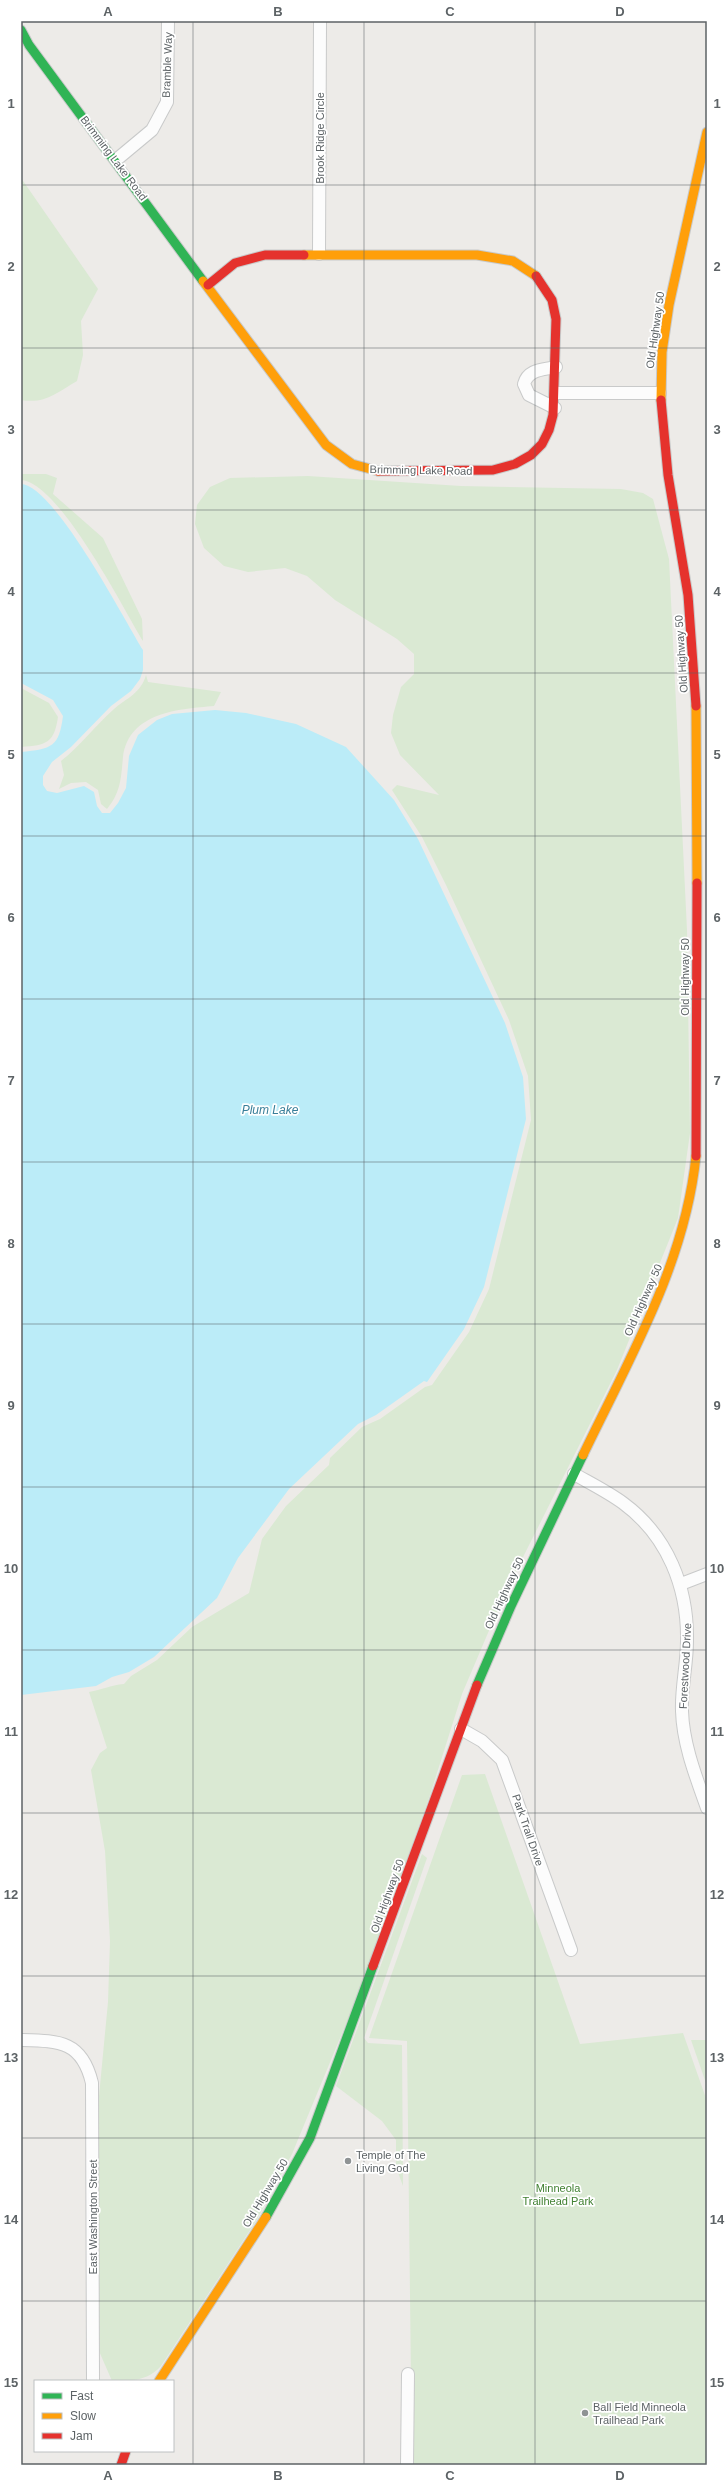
<svg xmlns="http://www.w3.org/2000/svg" width="728" height="2486" font-family="Helvetica,sans-serif">
<style>
.green{fill:#dae9d3}
.water{fill:#bbecf8}
.lines{fill:none;stroke-linecap:round;stroke-linejoin:round}
.street-casing{stroke:#c9caca;stroke-width:14}
.fast-casing{stroke:#c8c9c9;stroke-width:11}
.slow-casing{stroke:#c8c9c9;stroke-width:11}
.jam-casing{stroke:#c8c9c9;stroke-width:11}
.street{stroke:#fcfcfc;stroke-width:12}
.fast{stroke:#30b455;stroke-width:9}
.slow{stroke:#ff9f0a;stroke-width:9}
.jam{stroke:#e5322d;stroke-width:9}
.grid{fill:none;stroke:#5d6366;stroke-width:1;stroke-opacity:0.55}
.poi-dot{fill:#8f9394;stroke:#fff;stroke-width:1.5}
.labels{text-anchor:middle;stroke-width:3.5;stroke-linejoin:round;paint-order:stroke}
.street-label{font-size:11px;fill:#5d6366;stroke:#fff}
.poi-label{font-size:11px;fill:#5d6366;stroke:#fff;text-anchor:start}
.park-label{font-size:11px;fill:#418132;stroke:#fff}
.water-label{font-size:12px;font-style:italic;fill:#387e99;stroke:#fff}
.neatline{fill:none;stroke:#5d6366;stroke-width:1.5}
.grid-label{font-size:13px;text-anchor:middle;font-weight:bold;fill:#5d6366}
</style>
<rect width="100%" height="100%" fill="#edebe8"/>
<g class="green">
<path d="M 21,178 L 98,289 L 81,321 L 83,355 L 77,381 C 56,393 46,404 21,400 Z"/>
<path d="M 21,474 L 46,474 L 57,478 L 53,494 L 103,538 L 142,619 L 143,641 C 123,608 59,482 21,480 Z"/>
<path d="M 308,476 L 461,486 L 621,489 L 643,493 L 653,499 L 669,559 L 687,930 L 690,1133 L 678,1218 L 617,1370 L 505,1593 L 462,1694 L 430,1795 L 355,2002 L 292,2154 L 256,2221 L 161,2366 C 147,2381 132,2381 112,2381 L 99,2351 L 99,2096 L 108,2002 L 110,1941 L 105,1851 L 91,1770 L 100,1753 L 107,1748 L 89,1692 C 102,1690 110,1685 124,1684 L 131,1676 L 157,1660 L 192,1627 L 249,1593 L 262,1539 L 286,1506 L 329,1465 L 330,1458 L 362,1427 L 380,1419 L 425,1387 L 432,1385 L 469,1332 L 489,1289 L 531,1120 L 528,1076 L 509,1020 L 446,885 L 422,837 L 392,790 L 397,785 L 439,795 L 400,755 L 391,733 L 393,715 L 401,687 L 414,674 L 414,654 L 397,639 L 335,600 L 307,576 L 285,568 L 248,572 L 224,566 L 204,548 L 195,524 L 197,505 L 210,487 L 230,478 Z"/>
<path d="M 146,675 L 148,682 L 221,692 L 214,706 C 179,709 129,712 123,757 C 121,778 121,792 107,809 L 101,804 L 98,790 L 86,782 L 71,783 L 59,789 L 64,775 L 61,761 C 80,746 95,726 114,709 C 127,698 141,693 146,675 Z"/>
<path d="M 21,688 L 49,703 L 58,717 C 54,743 47,745 21,747 Z"/>
<polygon points="485,1774 580,2044 683,2033 707,2101 707,2465 412,2465 407,2041 369,2038 462,1775"/>
<polygon points="422,1854 427,1858 364,2038 368,2043 402,2045 403,2186 396,2167 396,2140 382,2121 336,2086"/>
<polygon points="691,2040 707,2040 707,2086"/>
</g>
<path class="water" d="M 21,484 C 54,485 124,619 143,650 L 143,670 L 140,679 L 131,691 L 111,706 L 71,747 L 52,762 L 43,776 L 43,785 L 47,791 L 57,793 L 84,786 L 94,792 L 97,806 L 102,813 L 110,813 L 118,803 L 126,788 L 129,756 L 138,735 L 157,720 L 172,714 L 215,710 L 246,713 L 296,724 L 346,747 L 394,800 L 418,839 L 505,1023 L 523,1077 L 526,1119 L 484,1287 L 464,1329 L 427,1382 L 424,1381 L 376,1415 L 358,1424 L 289,1489 L 238,1558 L 217,1598 L 154,1657 L 129,1672 L 112,1677 L 96,1686 L 21,1695 L 21,752 C 52,749 59,747 63,716 L 53,700 L 21,683 Z"/>
<g class="lines">
<g class="street-casing">
<g id="street">
<polyline points="116,160 152,130 167,102 168,21"/>
<polyline points="319,254 320,21"/>
<polyline points="558,393 660,393"/>
<path d="M 555,408 L 529,395 L 524,384 C 528,369 543,370 556,367"/>
<path d="M 574,1474 C 590,1483 608,1492 623,1503 C 668,1536 688,1588 687,1641 C 687,1665 681,1688 682,1711 C 683,1744 696,1777 707,1808"/>
<polyline points="681,1584 707,1574"/>
<polyline points="461,1729 482,1741 502,1760 571,1950"/>
<path d="M 21,2040 C 60,2041 82,2041 92,2083 L 93,2381"/>
<polyline points="407,2465 408,2374"/>
</g>
</g>
<g class="fast-casing">
<g id="fast">
<polyline points="21,30 29,45 203,281"/>
<polyline points="477,1685 511,1606 583,1455"/>
<polyline points="266,2217 310,2138 373,1966"/>
</g>
</g>
<g class="slow-casing">
<g id="slow">
<polyline points="304,255 477,255 513,261 536,276"/>
<polyline points="203,281 326,445 352,464 378,471"/>
<polyline points="661,400 662,352 669,305 707,132"/>
<polyline points="696,706 697,883"/>
<path d="M 583,1455 C 629,1359 685,1264 696,1156"/>
<polyline points="159,2381 266,2217"/>
</g>
</g>
<g class="jam-casing">
<g id="jam">
<polyline points="208,285 235,263 265,255 304,255"/>
<polyline points="661,400 668,475 688,595 696,706"/>
<polyline points="378,471 493,470 515,464 531,455 542,444 549,430 553,415 556,319 552,300 536,276"/>
<polyline points="696,1156 697,883"/>
<polyline points="373,1966 477,1685"/>
<polyline points="121,2465 126,2451"/>
</g>
</g>
<use href="#street" class="street"/>
<use href="#fast" class="fast"/>
<use href="#slow" class="slow"/>
<use href="#jam" class="jam"/>
</g>
<path class="grid" d="M 193,21 L 193,2465M 364,21 L 364,2465M 535,21 L 535,2465M 21,185 L 707,185M 21,348 L 707,348M 21,510 L 707,510M 21,673 L 707,673M 21,836 L 707,836M 21,999 L 707,999M 21,1162 L 707,1162M 21,1324 L 707,1324M 21,1487 L 707,1487M 21,1650 L 707,1650M 21,1813 L 707,1813M 21,1976 L 707,1976M 21,2138 L 707,2138M 21,2301 L 707,2301"/>
<g class="poi-dot">
<circle cx="348" cy="2161" r="4"/>
<circle cx="585" cy="2413" r="4"/>
</g>
<g class="labels">
<g class="street-label">
<text transform="translate(167 65) rotate(-88)" y="4">Bramble Way</text>
<text transform="translate(320 138) rotate(-90)" y="4">Brook Ridge Circle</text>
<text transform="translate(114 158) rotate(53)" y="4">Brimming Lake Road</text>
<text transform="translate(655 330) rotate(-82)" y="4">Old Highway 50</text>
<text transform="translate(421 470) rotate(1)" y="4">Brimming Lake Road</text>
<text transform="translate(681 654) rotate(-94)" y="4">Old Highway 50</text>
<text transform="translate(685 977) rotate(-90)" y="4">Old Highway 50</text>
<text transform="translate(643 1300) rotate(-66)" y="4">Old Highway 50</text>
<text transform="translate(504 1593) rotate(-65)" y="4">Old Highway 50</text>
<text transform="translate(685 1666) rotate(-87)" y="4">Forestwood Drive</text>
<text transform="translate(528 1830) rotate(71)" y="4">Park Trail Drive</text>
<text transform="translate(387 1896) rotate(-70)" y="4">Old Highway 50</text>
<text transform="translate(265 2193) rotate(-59)" y="4">Old Highway 50</text>
<text transform="translate(93 2217) rotate(-90)" y="4">East Washington Street</text>
</g>
<g class="poi-label">
<text x="356" y="2159">Temple of The<tspan x="356" dy="13">Living God</tspan></text>
<text x="593" y="2411">Ball Field Minneola<tspan x="593" dy="13">Trailhead Park</tspan></text>
</g>
<g class="park-label">
<text x="558" y="2192">Minneola<tspan x="558" dy="13">Trailhead Park</tspan></text>
</g>
<g class="water-label">
<text x="270" y="1114">Plum Lake</text>
</g>
</g>
<rect width="728" height="2486" fill="none" stroke="#ffffff" stroke-width="44"/>
<rect x="34" y="2380" width="140" height="72" fill="#ffffff" stroke="#bec1c2"/>
<rect x="42" y="2393" width="20" height="6" fill="#30b455" stroke="#bec1c2"/>
<text x="70" y="2400" font-size="12" fill="#5d6366">Fast</text>
<rect x="42" y="2413" width="20" height="6" fill="#ff9f0a" stroke="#bec1c2"/>
<text x="70" y="2420" font-size="12" fill="#5d6366">Slow</text>
<rect x="42" y="2433" width="20" height="6" fill="#e5322d" stroke="#bec1c2"/>
<text x="70" y="2440" font-size="12" fill="#5d6366">Jam</text>
<rect x="22" y="22" width="684" height="2442" class="neatline"/>
<g class="grid-label">
<text x="108" y="16">A</text>
<text x="278" y="16">B</text>
<text x="450" y="16">C</text>
<text x="620" y="16">D</text>
<text x="11" y="108">1</text>
<text x="717" y="108">1</text>
<text x="11" y="271">2</text>
<text x="717" y="271">2</text>
<text x="11" y="434">3</text>
<text x="717" y="434">3</text>
<text x="11" y="596">4</text>
<text x="717" y="596">4</text>
<text x="11" y="759">5</text>
<text x="717" y="759">5</text>
<text x="11" y="922">6</text>
<text x="717" y="922">6</text>
<text x="11" y="1085">7</text>
<text x="717" y="1085">7</text>
<text x="11" y="1248">8</text>
<text x="717" y="1248">8</text>
<text x="11" y="1410">9</text>
<text x="717" y="1410">9</text>
<text x="11" y="1573">10</text>
<text x="717" y="1573">10</text>
<text x="11" y="1736">11</text>
<text x="717" y="1736">11</text>
<text x="11" y="1899">12</text>
<text x="717" y="1899">12</text>
<text x="11" y="2062">13</text>
<text x="717" y="2062">13</text>
<text x="11" y="2224">14</text>
<text x="717" y="2224">14</text>
<text x="11" y="2387">15</text>
<text x="717" y="2387">15</text>
<text x="108" y="2480">A</text>
<text x="278" y="2480">B</text>
<text x="450" y="2480">C</text>
<text x="620" y="2480">D</text>
</g>
</svg>
